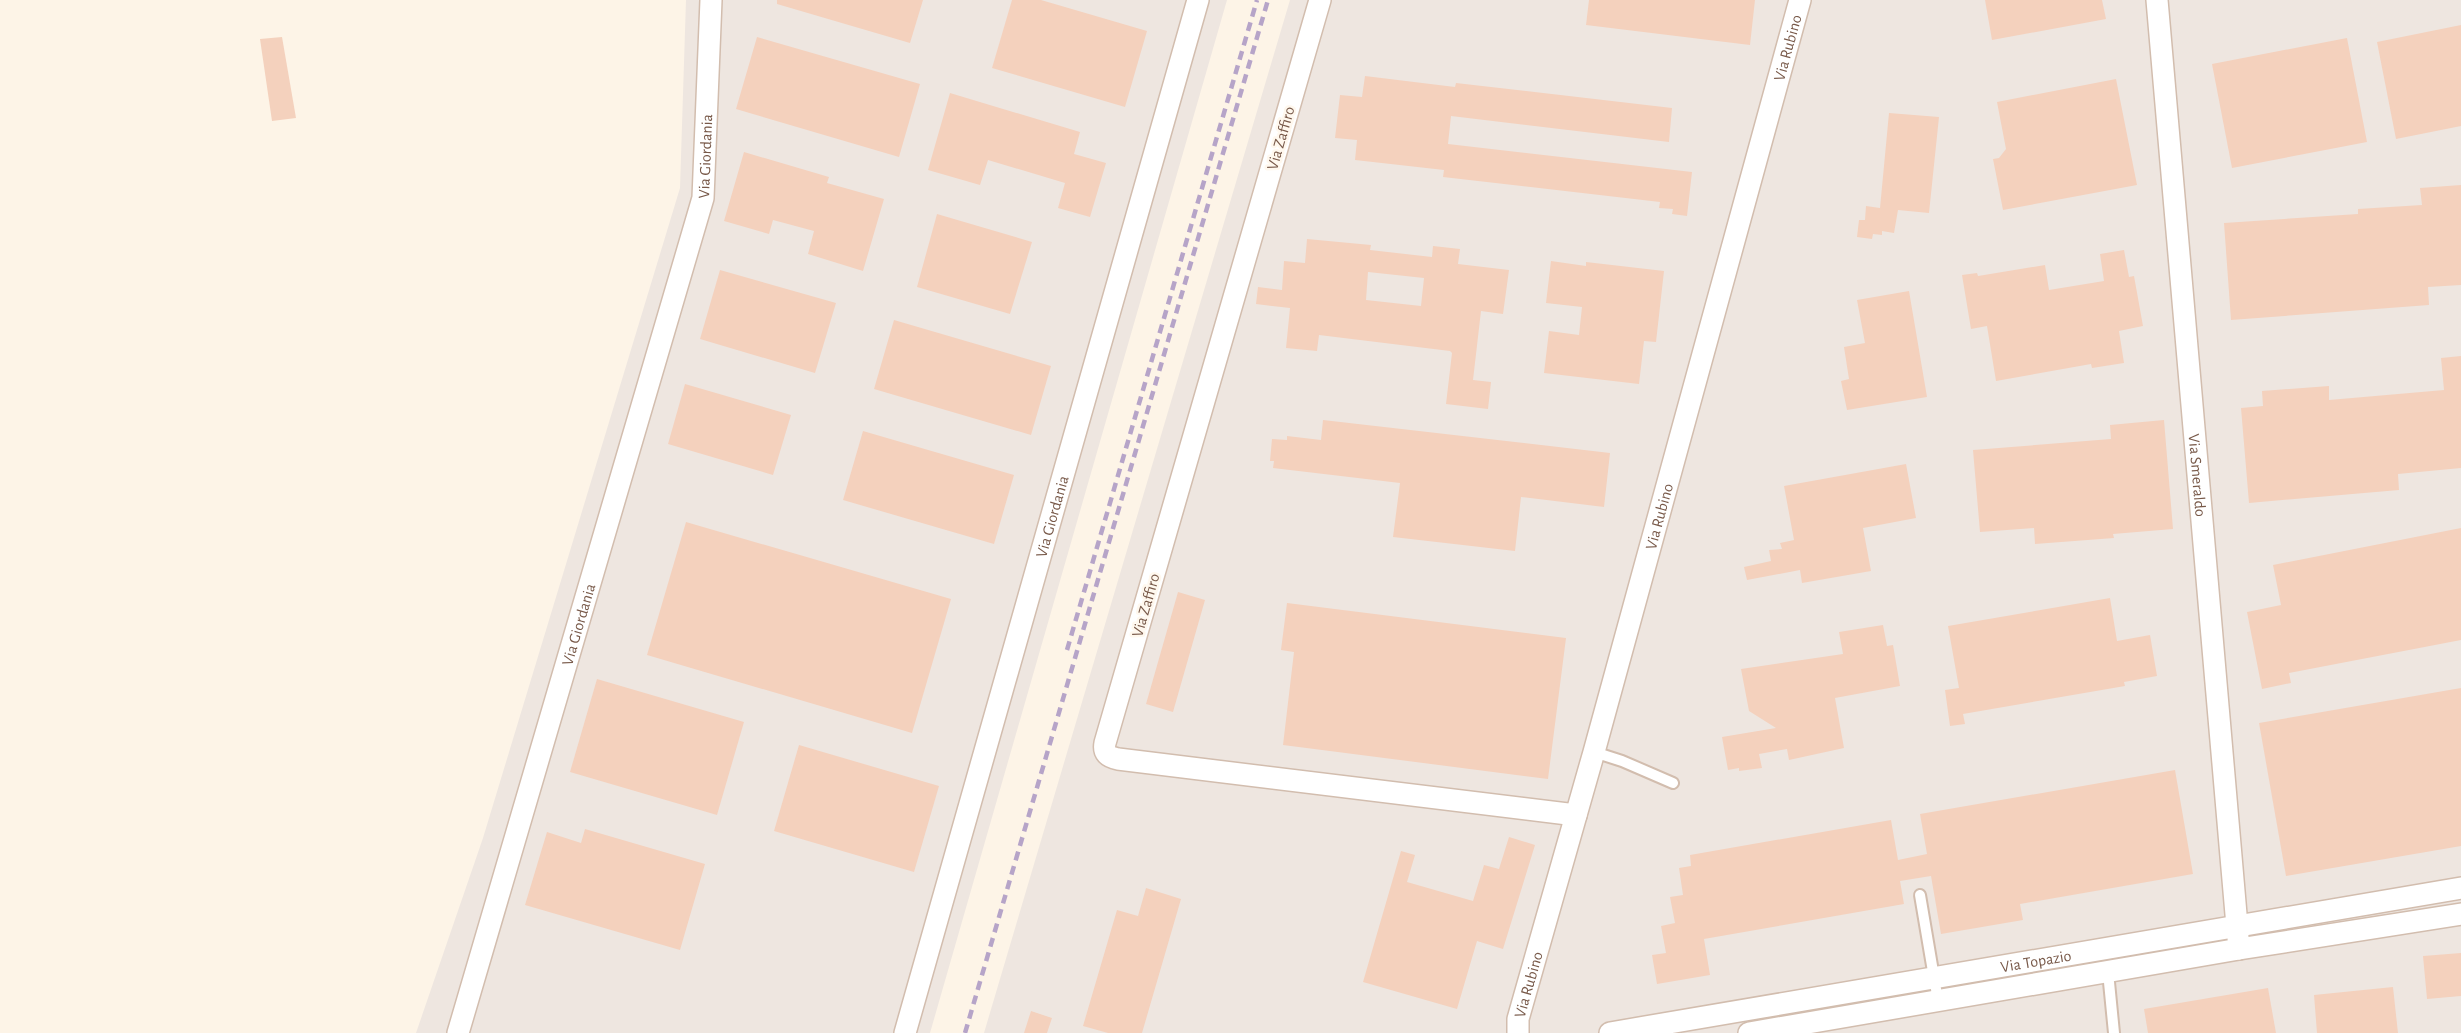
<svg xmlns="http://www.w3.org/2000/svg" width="2461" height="1033" font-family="'Alegreya Sans',sans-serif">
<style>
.industrial{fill:#eee6e0}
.building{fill:#f4d1bd;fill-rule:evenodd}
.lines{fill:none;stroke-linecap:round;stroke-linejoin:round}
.lane-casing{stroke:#d2bdae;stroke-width:14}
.street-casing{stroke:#d2bdae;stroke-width:24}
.lane{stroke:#fff;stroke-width:10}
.street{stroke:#fff;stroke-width:21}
.rail{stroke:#b6a4c8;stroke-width:4.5;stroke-dasharray:9 6;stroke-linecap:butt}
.labels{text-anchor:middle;stroke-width:5;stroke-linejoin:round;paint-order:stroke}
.street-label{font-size:16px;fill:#785949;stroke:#fff8ee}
</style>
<rect width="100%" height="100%" fill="#fdf4e7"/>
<g class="industrial">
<polygon points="686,0 1227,0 930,1033 416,1033 483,838 680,188"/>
<polygon points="1290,0 2461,0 2461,1033 984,1033"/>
</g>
<g class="building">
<polygon points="777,0 923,0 910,43 777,4"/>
<polygon points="1012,0 1041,0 1147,31 1125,107 992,68"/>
<polygon points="1589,0 1755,0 1750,45 1586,25"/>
<polygon points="1985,0 2102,0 2106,19 1992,40"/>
<polygon points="2461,25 2461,126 2396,139 2377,42"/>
<polygon points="282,37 296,118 272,121 260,39"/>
<polygon points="757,37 920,84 899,157 736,109"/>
<polygon points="2347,38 2367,142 2232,168 2212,64"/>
<polygon points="1365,76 1455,87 1456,83 1672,108 1669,142 1451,116 1448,144 1692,172 1687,216 1672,214 1673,209 1659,208 1660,202 1443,177 1444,170 1355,160 1357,140 1335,138 1340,95 1362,97"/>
<polygon points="2116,79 2137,185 2003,210 1993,159 1999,158 2006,149 1997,102"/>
<polygon points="950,93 1080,132 1074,154 1106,163 1090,217 1058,208 1065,183 988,160 980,185 928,170"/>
<polygon points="1889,113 1939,117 1929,213 1898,210 1894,233 1882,231 1882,235 1873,234 1872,239 1857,237 1859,220 1865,220 1866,206 1880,208"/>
<polygon points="744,152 829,177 827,183 884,199 863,271 808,254 814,231 773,220 769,234 724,221"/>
<polygon points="2461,185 2461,285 2428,287 2429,305 2231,320 2224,223 2358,214 2358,209 2422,205 2420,188"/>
<polygon points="937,214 1032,242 1010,314 917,287"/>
<path d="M 1307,239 L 1371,245 L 1370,250 L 1432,257 L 1433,246 L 1460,249 L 1458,264 L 1509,270 L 1503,314 L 1481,311 L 1473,380 L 1491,382 L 1488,409 L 1446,404 L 1452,353 L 1450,351 L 1319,335 L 1317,351 L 1286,348 L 1290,308 L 1256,304 L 1258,287 L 1282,290 L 1284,261 L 1305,263 ZM 1368,272 L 1424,278 L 1421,306 L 1366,300 Z"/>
<polygon points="2124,250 2129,277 2134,276 2143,326 2119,331 2124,363 2092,368 2091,364 1996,381 1987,326 1971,329 1962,275 1977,273 1978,276 2045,265 2049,290 2104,281 2100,254"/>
<polygon points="1551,261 1586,266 1586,262 1664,271 1656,342 1644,341 1639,384 1544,373 1549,331 1579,335 1582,307 1546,303"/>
<polygon points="720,270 836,303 815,373 700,339"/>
<polygon points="1909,291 1927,397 1847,410 1841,381 1849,379 1844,347 1865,343 1857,300"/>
<polygon points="894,320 1051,366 1031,435 874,389"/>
<polygon points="2461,356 2461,468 2398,474 2399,490 2249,503 2241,408 2263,406 2262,391 2329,386 2329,400 2444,390 2441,358"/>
<polygon points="685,384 791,415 773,475 668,444"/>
<polygon points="1323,420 1610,453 1604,507 1521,497 1515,551 1393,537 1400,483 1273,468 1274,461 1270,461 1272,439 1287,440 1287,436 1321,440"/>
<polygon points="2164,420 2173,529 2113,534 2114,538 2035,544 2034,528 1980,532 1973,450 2111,439 2110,425"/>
<polygon points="863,431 1014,475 994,544 843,500"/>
<polygon points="1906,464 1916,518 1863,528 1871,571 1802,583 1800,570 1747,580 1744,567 1771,561 1769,550 1782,549 1780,543 1794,540 1784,486"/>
<polygon points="686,522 951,599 912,733 647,655"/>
<polygon points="2461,528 2461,640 2289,673 2291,683 2262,689 2247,612 2281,605 2273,565"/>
<polygon points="1178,592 1205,600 1173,712 1146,704"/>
<polygon points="2110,598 2117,641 2150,635 2157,676 2124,682 2125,686 1963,714 1965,724 1950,726 1945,690 1959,688 1948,626"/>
<polygon points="1287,603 1566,638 1548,779 1283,745 1294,652 1281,650"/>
<polygon points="1883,625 1887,646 1893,645 1900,686 1835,698 1844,748 1789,760 1787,749 1759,754 1762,768 1739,771 1739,768 1728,770 1722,737 1776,728 1749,711 1741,669 1843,654 1839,632"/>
<polygon points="597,679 744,722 717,815 570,772"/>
<polygon points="2461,688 2461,846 2286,876 2259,723"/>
<polygon points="799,745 939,786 914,872 774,831"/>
<polygon points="2175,770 2193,874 2020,904 2023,920 1941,934 1931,876 1900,881 1904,904 1704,939 1710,975 1657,984 1652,955 1666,953 1661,926 1675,923 1670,897 1683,895 1679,868 1691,866 1690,855 1891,820 1898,860 1927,854 1920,814"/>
<polygon points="585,829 705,864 680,950 525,905 547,832 581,843"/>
<polygon points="1509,837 1535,845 1503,949 1477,941 1457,1009 1363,982 1401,851 1415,855 1407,882 1473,901 1484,865 1499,869"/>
<polygon points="1146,888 1181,899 1142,1033 1108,1033 1083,1026 1117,910 1138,916"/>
<polygon points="2461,953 2461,996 2427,999 2423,956"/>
<polygon points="2393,987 2398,1033 2317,1033 2314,995"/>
<polygon points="2268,988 2276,1033 2148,1033 2144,1009"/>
<polygon points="1031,1011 1052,1018 1047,1033 1024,1033"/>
</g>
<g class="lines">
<g class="lane-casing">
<g id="lane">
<polyline points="1594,752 1622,761 1673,783"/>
<polyline points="1920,895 1938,1001"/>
<polyline points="2108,972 2114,1033"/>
</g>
</g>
<g class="street-casing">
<g id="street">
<path d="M 1320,0 L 1105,743 C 1103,753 1108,757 1118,759 L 1576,815"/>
<path id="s1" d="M 2157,0 L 2239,949"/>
<path id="s2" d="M 458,1033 L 703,198 L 711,0"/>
<path id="s3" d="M 905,1033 L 1198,0"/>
<path id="s4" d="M 1518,1033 L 1518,1019 L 1594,752 L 1800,0"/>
<path id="s5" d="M 1610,1033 L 2461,888"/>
<polyline points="1749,1033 2239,949 2461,914"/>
</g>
</g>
<use href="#lane" class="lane"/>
<use href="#street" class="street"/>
<g class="rail">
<polyline points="1067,650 1257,0"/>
<polyline points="965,1033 1268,0"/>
</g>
</g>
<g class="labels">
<g class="street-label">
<text dy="6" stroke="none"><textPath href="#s4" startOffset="1022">Via Rubino</textPath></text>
<text transform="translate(1280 138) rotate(-74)" y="6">Via Zaffiro</text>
<text dy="6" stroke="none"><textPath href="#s2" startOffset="912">Via Giordania</textPath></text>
<text dy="6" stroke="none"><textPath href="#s1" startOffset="477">Via Smeraldo</textPath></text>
<text dy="6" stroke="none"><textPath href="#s3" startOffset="537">Via Giordania</textPath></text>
<text dy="6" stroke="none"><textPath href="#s4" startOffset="536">Via Rubino</textPath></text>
<text transform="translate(1145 605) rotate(-74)" y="6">Via Zaffiro</text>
<text dy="6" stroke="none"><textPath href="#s2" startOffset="426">Via Giordania</textPath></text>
<text dy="6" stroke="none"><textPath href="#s5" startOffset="432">Via Topazio</textPath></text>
<text dy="6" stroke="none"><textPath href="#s4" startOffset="50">Via Rubino</textPath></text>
</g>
</g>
</svg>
